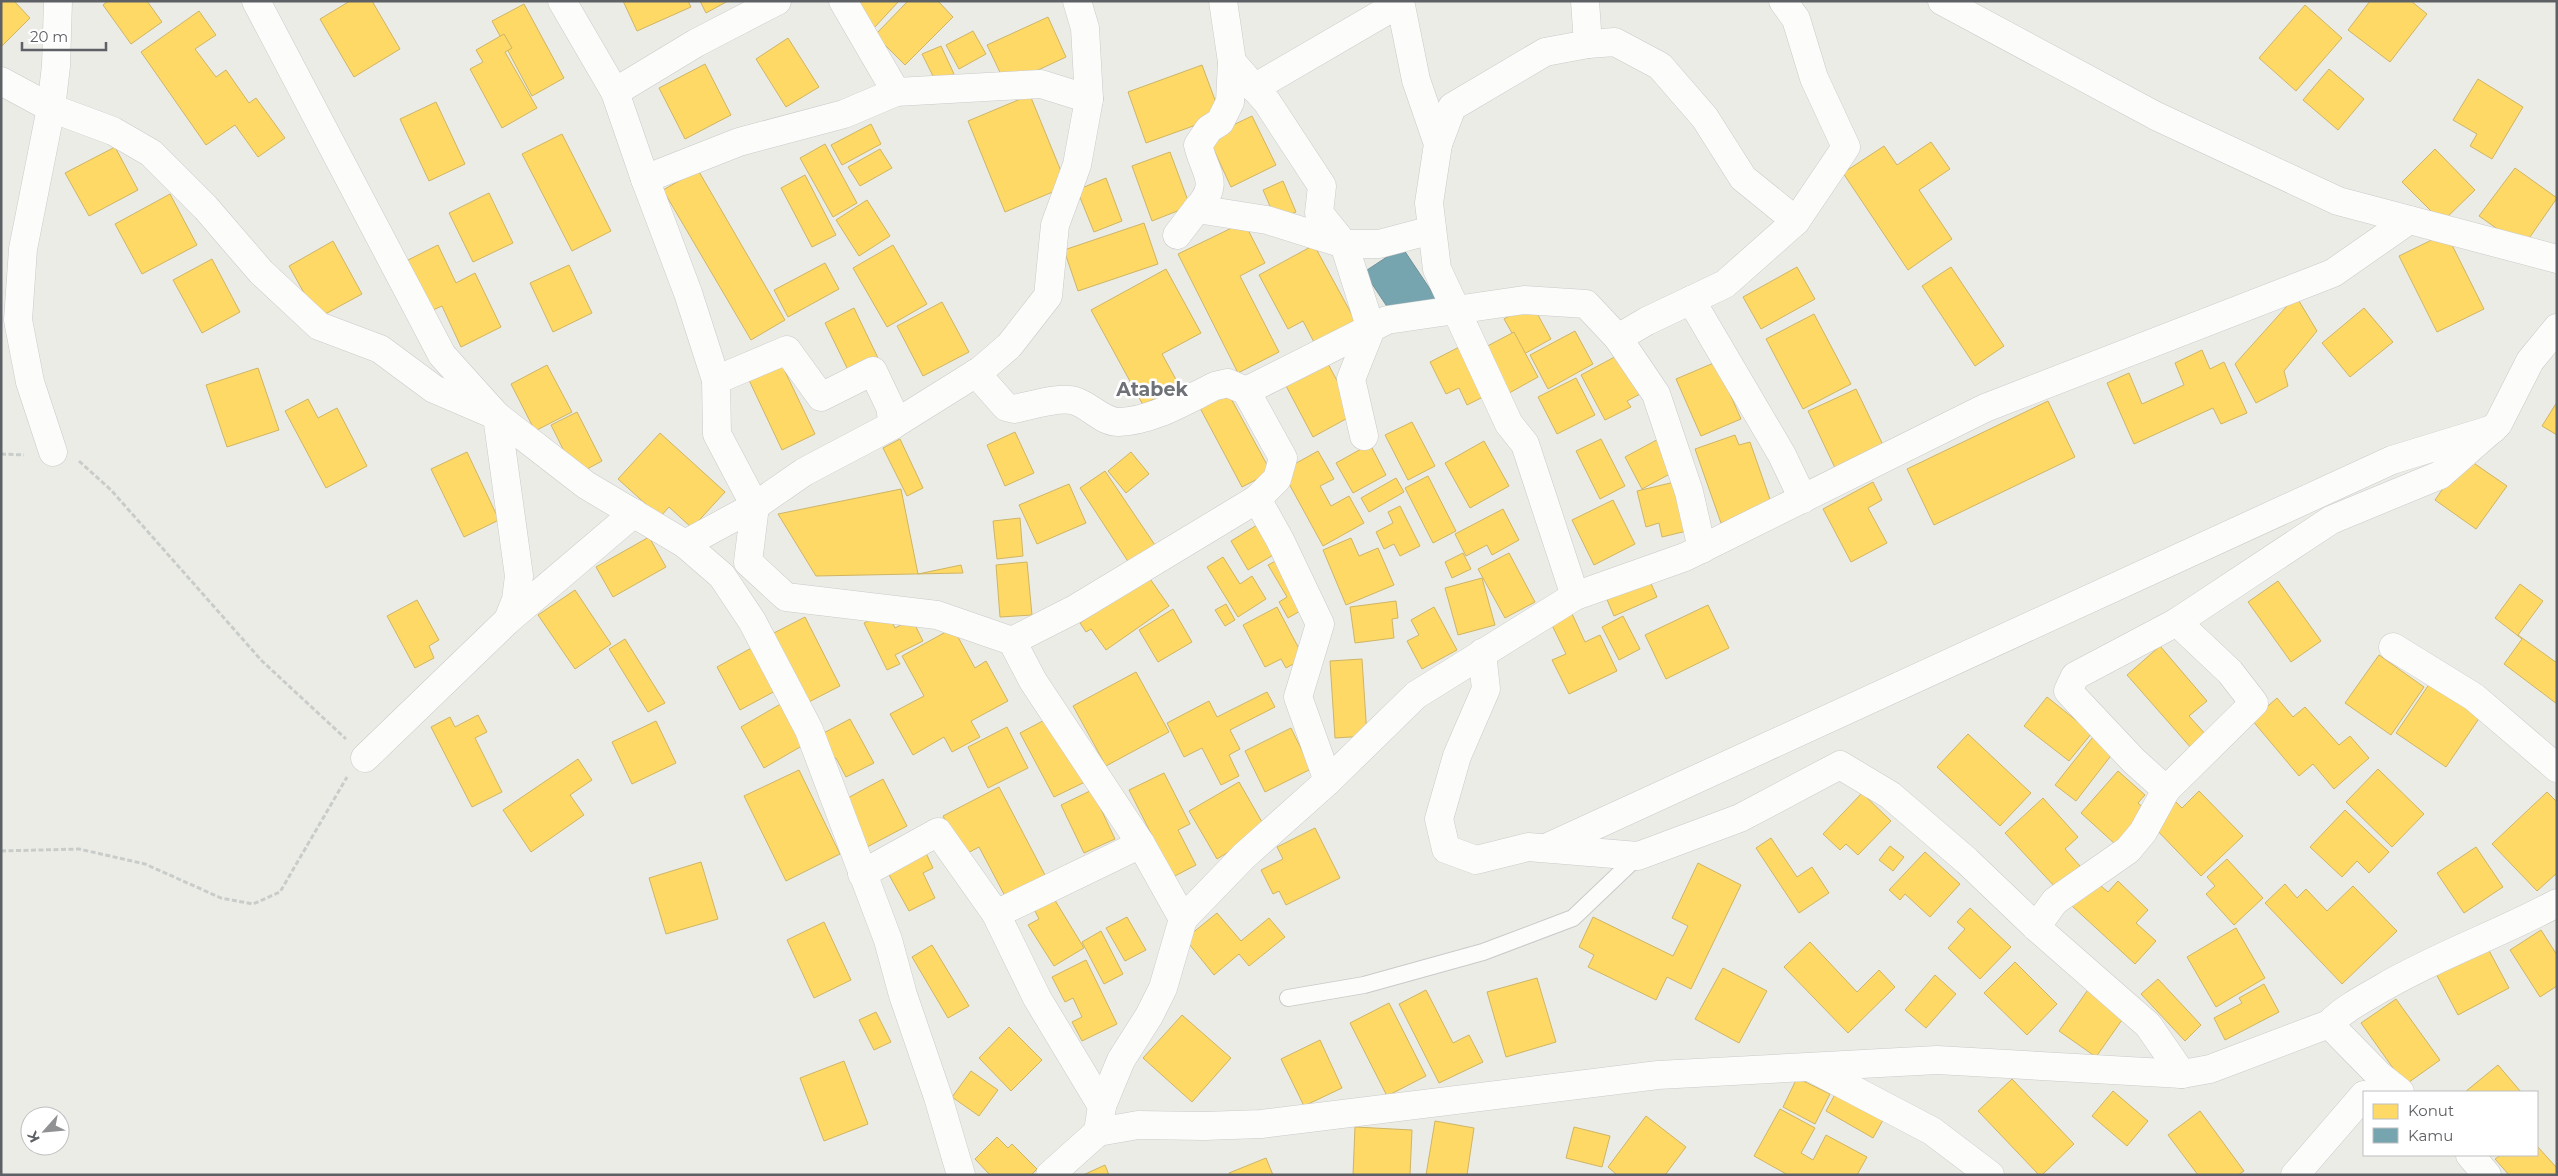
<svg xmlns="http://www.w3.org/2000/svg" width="2558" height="1176" font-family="Montserrat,sans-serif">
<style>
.homes{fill:#ffd966;stroke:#ceb565}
.public{fill:#76a5af;stroke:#6e9098}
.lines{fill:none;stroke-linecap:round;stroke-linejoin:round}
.service-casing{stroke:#c9cac9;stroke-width:18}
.minor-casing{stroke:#c9cac9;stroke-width:29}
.tertiary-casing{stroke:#c9cac9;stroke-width:29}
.path{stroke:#c8cdca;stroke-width:3;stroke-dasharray:5 2.5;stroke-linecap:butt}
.service{stroke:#fcfcfb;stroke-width:16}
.minor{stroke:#fcfcfb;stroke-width:28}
.tertiary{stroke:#fcfcfb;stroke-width:28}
.labels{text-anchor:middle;stroke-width:5;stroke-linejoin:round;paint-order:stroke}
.quarter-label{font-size:19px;font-weight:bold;fill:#6e7276;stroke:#fff}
</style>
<rect width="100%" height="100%" fill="#ecece7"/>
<g class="homes">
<polygon points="1,1 14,1 30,18 1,47"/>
<polygon points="108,1 147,1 162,22 131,44 103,5"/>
<polygon points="350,1 372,1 400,49 354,77 320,19"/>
<polygon points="623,1 688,1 691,7 637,31"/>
<polygon points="700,1 728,1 706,13"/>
<polygon points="846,1 899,1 874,28"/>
<polygon points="908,1 938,1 953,17 905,65 875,35"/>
<polygon points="2370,1 2411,1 2427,14 2390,62 2348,30"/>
<polygon points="524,4 564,78 532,96 492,21"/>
<polygon points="2305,5 2342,38 2296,91 2259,58"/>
<polygon points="199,11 216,35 195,49 216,77 226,70 249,103 256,98 285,138 258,157 235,125 206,145 141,52"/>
<polygon points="1048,17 1066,57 1006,85 987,45"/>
<polygon points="973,31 986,54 959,69 946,45"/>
<polygon points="504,34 512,48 505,52 537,108 502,128 470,69 483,62 476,50"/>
<polygon points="788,38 819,87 786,107 756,59"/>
<polygon points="941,46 954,74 936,82 922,54"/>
<polygon points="705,64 731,115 685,139 659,88"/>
<polygon points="1202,65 1221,116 1146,143 1128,92"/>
<polygon points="2329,69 2364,99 2338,130 2303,100"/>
<polygon points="2478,79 2523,107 2492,159 2470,146 2477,134 2453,120"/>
<polygon points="1030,95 1067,186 1005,212 968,121"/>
<polygon points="436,102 465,164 429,181 400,119"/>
<polygon points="1252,116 1276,165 1231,187 1208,137"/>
<polygon points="871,124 881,144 842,165 831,145"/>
<polygon points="562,134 611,231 572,251 522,154"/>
<polygon points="1931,142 1950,169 1919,190 1952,239 1908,270 1843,173 1884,146 1897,165"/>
<polygon points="825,144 857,203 833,217 800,158"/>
<polygon points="115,147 138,190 89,216 65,173"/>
<polygon points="880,149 892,168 860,186 848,167"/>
<polygon points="2435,149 2475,190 2442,222 2402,182"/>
<polygon points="1170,152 1190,206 1152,221 1132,166"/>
<polygon points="2515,168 2557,198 2523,247 2479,216"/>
<polygon points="698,170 785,320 751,340 663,190"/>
<polygon points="805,175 836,235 812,247 781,188"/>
<polygon points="1106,178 1122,221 1094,232 1077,190"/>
<polygon points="1283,181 1296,212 1276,220 1263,190"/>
<polygon points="489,193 513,243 473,262 449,213"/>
<polygon points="170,194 197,245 142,274 115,224"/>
<polygon points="867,200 890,236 859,256 836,220"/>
<polygon points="1244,222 1265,263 1240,276 1279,352 1238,373 1178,254"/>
<polygon points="1144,223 1158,264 1078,291 1064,250"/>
<polygon points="2446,233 2484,309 2437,332 2399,256"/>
<polygon points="333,241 362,294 318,318 289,266"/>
<polygon points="438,245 456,283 475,273 501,327 461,347 442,306 433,310 408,260"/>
<polygon points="893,245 927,304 887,327 853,268"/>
<polygon points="1314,245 1357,324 1316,346 1303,321 1288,329 1259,275"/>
<polygon points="212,259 240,312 202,333 173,280"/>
<polygon points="825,263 839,289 788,317 774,290"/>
<polygon points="569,265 592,313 553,332 530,283"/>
<polygon points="1797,267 1815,299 1761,329 1743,297"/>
<polygon points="1951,267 2004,346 1975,366 1922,286"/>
<polygon points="1166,269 1201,333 1162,354 1179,385 1143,405 1091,310"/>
<polygon points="2296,296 2317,331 2284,371 2288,386 2256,403 2235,364"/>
<polygon points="942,302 969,352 923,376 897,326"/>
<polygon points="1532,304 1551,339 1524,354 1504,319"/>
<polygon points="854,308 878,358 849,372 825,323"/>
<polygon points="2364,308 2393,342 2350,377 2322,343"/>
<polygon points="1814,314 1851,384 1803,409 1766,339"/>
<polygon points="1575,331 1593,364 1548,389 1530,355"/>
<polygon points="1514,332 1538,377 1502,397 1478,351"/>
<polygon points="1465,344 1489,394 1467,405 1459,388 1446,394 1430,362"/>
<polygon points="2202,350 2210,369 2224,362 2247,413 2221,424 2213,408 2134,444 2107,383 2129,373 2142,404 2184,385 2175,363"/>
<polygon points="1622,353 1642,393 1627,401 1631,407 1605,420 1581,375"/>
<polygon points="1327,362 1355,414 1313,437 1285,384"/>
<polygon points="1716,362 1741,419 1701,436 1676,379"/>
<polygon points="781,363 815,434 782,450 748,378"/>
<polygon points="547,365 572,412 535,431 511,384"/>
<polygon points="258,368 279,430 227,447 206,385"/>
<polygon points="1576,378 1595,415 1557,434 1538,397"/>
<polygon points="1856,389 1884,447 1836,470 1808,411"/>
<polygon points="1228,393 1271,472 1242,487 1200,408"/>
<polygon points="308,399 318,418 337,408 367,466 326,488 285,411"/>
<polygon points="2048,401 2075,457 1934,525 1907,469"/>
<polygon points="2557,402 2557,435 2542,426"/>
<polygon points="577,412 602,461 576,475 551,425"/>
<polygon points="1412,422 1435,466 1408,480 1385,435"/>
<polygon points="1015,432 1034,473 1005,486 987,445"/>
<polygon points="660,433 725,492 692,528 669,507 660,517 618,479"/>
<polygon points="1735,435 1739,445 1750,442 1772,505 1721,523 1695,449"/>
<polygon points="1664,436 1681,468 1642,489 1625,457"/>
<polygon points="900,439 923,488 907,496 883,448"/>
<polygon points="1601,439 1625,486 1600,499 1576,451"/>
<polygon points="1484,441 1509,486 1470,508 1445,463"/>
<polygon points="1370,444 1386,475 1353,493 1336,463"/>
<polygon points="1318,451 1334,479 1320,486 1331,506 1349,496 1364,523 1323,546 1282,471"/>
<polygon points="467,452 499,520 464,537 431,469"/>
<polygon points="1131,452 1149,474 1126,493 1108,471"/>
<polygon points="2465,457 2507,486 2476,529 2435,500"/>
<polygon points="1105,471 1157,548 1131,566 1080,488"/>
<polygon points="1428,476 1456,531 1433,543 1405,488"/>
<polygon points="1396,478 1404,492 1369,512 1361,498"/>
<polygon points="1683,480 1695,529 1662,537 1659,523 1646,527 1637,491"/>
<polygon points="1873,482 1882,500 1868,508 1887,543 1851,562 1823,509"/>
<polygon points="1069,484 1086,523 1037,544 1019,505"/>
<polygon points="901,489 918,574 961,565 963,573 816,576 778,514"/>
<polygon points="1613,500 1635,544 1594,565 1572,520"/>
<polygon points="1400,506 1420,546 1400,556 1394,544 1384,549 1376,532 1393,523 1388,512"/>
<polygon points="1503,509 1519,540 1492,555 1487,545 1466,556 1455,534"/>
<polygon points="1020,518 1023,556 997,559 993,521"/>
<polygon points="1262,522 1280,551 1248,570 1231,541"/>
<polygon points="649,537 666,567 613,597 596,567"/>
<polygon points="1351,538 1359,556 1378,548 1394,585 1346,605 1323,550"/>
<polygon points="1463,553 1471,569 1452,578 1445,562"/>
<polygon points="1509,553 1535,602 1505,618 1478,569"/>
<polygon points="1223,557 1240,584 1252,576 1266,599 1238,617 1207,567"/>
<polygon points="1281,558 1309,606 1288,618 1279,602 1287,597 1268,565"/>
<polygon points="1027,562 1032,615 1000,617 996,565"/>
<polygon points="1148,576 1169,606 1106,650 1091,629 1086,632 1080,623"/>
<polygon points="1648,577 1657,597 1614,616 1605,595"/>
<polygon points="1482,578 1495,625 1458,635 1445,588"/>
<polygon points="2278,581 2321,641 2291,662 2248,602"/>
<polygon points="2520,584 2543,601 2518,635 2557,663 2557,704 2504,664 2522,639 2495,618"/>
<polygon points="575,590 611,644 575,669 538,615"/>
<polygon points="417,600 439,640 429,646 434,658 415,668 387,616"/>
<polygon points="1396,601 1398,618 1392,619 1394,638 1355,643 1350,607"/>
<polygon points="1226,604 1235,620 1225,626 1215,610"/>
<polygon points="1568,605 1585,642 1600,635 1617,671 1569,694 1552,660 1566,654 1547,615"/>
<polygon points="1708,605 1729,648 1666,679 1645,635"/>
<polygon points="1277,607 1304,658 1286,668 1281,659 1265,667 1243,625"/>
<polygon points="1434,607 1457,650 1422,669 1407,641 1419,635 1411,620"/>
<polygon points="1173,609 1192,642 1158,662 1139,630"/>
<polygon points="887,612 895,628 912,619 923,641 895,655 900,664 887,670 864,623"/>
<polygon points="1623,616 1640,649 1619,660 1602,627"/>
<polygon points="805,617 840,686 803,705 768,636"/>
<polygon points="953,628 975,668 986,661 1008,701 971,721 980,737 952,752 944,737 913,755 890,714 924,696 902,656"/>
<polygon points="625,639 665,703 648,712 609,649"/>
<polygon points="755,646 779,689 740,710 717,667"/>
<polygon points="2160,646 2207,701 2189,716 2207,736 2192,749 2127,675"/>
<polygon points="2379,655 2424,687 2391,735 2345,703"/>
<polygon points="1362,659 1367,736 1335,738 1330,661"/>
<polygon points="1136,672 1169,732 1106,766 1073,706"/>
<polygon points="2430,683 2480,717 2446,767 2396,733"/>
<polygon points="1267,692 1275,707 1230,730 1240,749 1229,755 1239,776 1221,785 1202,748 1184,757 1167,723 1209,701 1217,717"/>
<polygon points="2047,697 2092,733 2069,761 2024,726"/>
<polygon points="2277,698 2293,717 2305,707 2339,745 2350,736 2369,758 2334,789 2313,764 2299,776 2252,720"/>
<polygon points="784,702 807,743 764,768 741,727"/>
<polygon points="478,715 487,732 475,738 502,792 472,807 431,727 450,717 455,727"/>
<polygon points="1052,716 1087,781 1054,797 1020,733"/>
<polygon points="850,719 874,763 846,777 836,758 830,761 816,737"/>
<polygon points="656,721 676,763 632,784 612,742"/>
<polygon points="1007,727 1028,768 988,788 968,747"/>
<polygon points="1291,728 1311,769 1265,792 1245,751"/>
<polygon points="1968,734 2031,793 2000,826 1937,767"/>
<polygon points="2093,737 2113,753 2076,801 2055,785"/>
<polygon points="578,759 592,780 570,795 584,815 531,852 503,810"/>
<polygon points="2378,769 2424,814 2392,847 2346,802"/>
<polygon points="799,770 840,854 786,881 744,796"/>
<polygon points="2118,771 2145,795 2138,803 2146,810 2115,844 2081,813"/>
<polygon points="1164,773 1190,824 1178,830 1196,865 1173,877 1129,790"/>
<polygon points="883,779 907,826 867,847 842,801"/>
<polygon points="1239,782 1266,829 1217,859 1189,811"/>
<polygon points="999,787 1045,875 1005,896 979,847 964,855 943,816"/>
<polygon points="1092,790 1115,839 1084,853 1061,805"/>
<polygon points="2199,791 2243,836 2201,876 2152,825 2176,802 2182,808"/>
<polygon points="2547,792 2557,802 2557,873 2537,891 2492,844"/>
<polygon points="1862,793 1891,821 1858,855 1846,844 1840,850 1823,834"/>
<polygon points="2043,798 2078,837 2065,849 2080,866 2056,888 2005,833"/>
<polygon points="2345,810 2389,852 2369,873 2357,861 2342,877 2310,847"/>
<polygon points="1315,828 1340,878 1286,905 1279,891 1273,894 1261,870 1283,859 1277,847"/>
<polygon points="1771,838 1797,877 1812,867 1829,893 1799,913 1756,848"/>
<polygon points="1890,846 1904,857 1893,871 1879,860"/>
<polygon points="2476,847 2503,887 2464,913 2437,873"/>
<polygon points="1925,852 1960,884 1930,917 1905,894 1900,900 1889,890"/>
<polygon points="926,853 933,868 923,873 935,898 909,911 888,873"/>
<polygon points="2227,859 2263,898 2234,925 2206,894 2215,886 2207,877"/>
<polygon points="701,862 718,919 666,934 649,878"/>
<polygon points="1698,863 1741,885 1691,989 1667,977 1656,1000 1588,967 1594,955 1579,947 1593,917 1673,956 1688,926 1672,918"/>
<polygon points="2094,880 2108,892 2118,881 2148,910 2136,923 2156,941 2135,964 2071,905"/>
<polygon points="2285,884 2297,898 2306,889 2327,911 2353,886 2397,931 2342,984 2265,903"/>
<polygon points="1053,897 1084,948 1054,966 1028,925 1039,919 1034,909"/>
<polygon points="1970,908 2011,947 1980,979 1948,948 1965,929 1957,922"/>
<polygon points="1217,913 1241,941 1269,918 1285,937 1249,966 1239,954 1214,975 1185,939"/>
<polygon points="1127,917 1146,950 1125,961 1106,928"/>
<polygon points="824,922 851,980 814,998 787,940"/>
<polygon points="2236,928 2265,978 2216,1007 2187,957"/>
<polygon points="2541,930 2557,955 2557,986 2540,997 2510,950"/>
<polygon points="1101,931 1123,974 1104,984 1082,942"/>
<polygon points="1810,942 1857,992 1879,970 1895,987 1848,1033 1784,967"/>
<polygon points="2485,943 2509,988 2458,1015 2434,970"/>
<polygon points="932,945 969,1006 948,1018 912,957"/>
<polygon points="1086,960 1117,1024 1082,1041 1072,1022 1082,1017 1073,998 1065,1002 1052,977"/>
<polygon points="2015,962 2057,1004 2027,1035 1984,993"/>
<polygon points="1723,968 1767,991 1739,1043 1695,1019"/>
<polygon points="1935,975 1956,994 1926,1028 1905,1010"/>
<polygon points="1537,978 1556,1042 1506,1057 1487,992"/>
<polygon points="2158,979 2201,1025 2185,1041 2141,994"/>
<polygon points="2092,984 2129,1010 2096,1057 2059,1031"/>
<polygon points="2264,984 2279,1012 2225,1040 2214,1018 2242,1003 2239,998"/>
<polygon points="1426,990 1453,1043 1469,1035 1483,1062 1439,1083 1399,1004"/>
<polygon points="2396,999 2440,1060 2405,1085 2361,1023"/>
<polygon points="1389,1003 1426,1076 1387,1096 1350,1023"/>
<polygon points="876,1012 891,1042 874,1050 859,1020"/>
<polygon points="1182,1015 1231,1058 1192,1102 1143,1058"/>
<polygon points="1009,1027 1042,1060 1011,1091 979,1058"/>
<polygon points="1320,1040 1342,1088 1304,1106 1281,1059"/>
<polygon points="844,1061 868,1124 824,1141 800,1078"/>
<polygon points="2498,1065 2521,1092 2465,1092"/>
<polygon points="971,1071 998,1090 979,1116 952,1097"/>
<polygon points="1797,1078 1830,1094 1815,1124 1783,1107"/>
<polygon points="2012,1079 2074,1144 2042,1175 2039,1175 1978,1111"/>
<polygon points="1839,1087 1887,1113 1873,1138 1826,1111"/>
<polygon points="2113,1091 2148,1121 2127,1146 2092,1116"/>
<polygon points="1780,1109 1815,1128 1801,1153 1813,1160 1826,1135 1867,1157 1857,1175 1788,1175 1754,1156"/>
<polygon points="2200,1111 2244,1171 2238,1175 2198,1175 2168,1135"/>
<polygon points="1646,1116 1686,1147 1665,1175 1617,1175 1608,1167"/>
<polygon points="1435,1121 1474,1128 1467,1175 1426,1175"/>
<polygon points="1355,1127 1412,1130 1410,1175 1353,1175"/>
<polygon points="1574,1127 1610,1136 1602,1167 1566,1158"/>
<polygon points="997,1137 1008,1148 1012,1144 1037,1169 1031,1175 990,1175 975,1159"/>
<polygon points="2537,1146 2557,1168 2557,1175 2509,1175 2495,1159 2501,1155 2537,1155"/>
<polygon points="1266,1158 1273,1175 1230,1175 1229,1173"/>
<polygon points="1105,1165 1109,1175 1083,1175"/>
</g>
<polygon class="public" points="1402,247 1436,298 1398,323 1364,272"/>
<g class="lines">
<g class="service-casing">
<polyline id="service" points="1288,998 1364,985 1483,952 1573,918 1638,856"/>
</g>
<g class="minor-casing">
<g id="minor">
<polyline points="256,1 442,355 497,416 586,485 685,544 722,576 752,621 809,730 888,940 903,995 938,1097 961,1175"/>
<polyline points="562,1 615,92 645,179 688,293 716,380 717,434 755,506 748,562 786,597 937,615 1012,641 1033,681 1141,844 1183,919 1163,988 1149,1016 1121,1060 1102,1106 1098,1132 1050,1175"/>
<polyline points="843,1 896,92"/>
<polyline points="1400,1 1416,80 1438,144 1429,203 1437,269 1509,424 1525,444 1575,596"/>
<polyline points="1588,44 1615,42 1660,66 1705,118 1743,178 1796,221"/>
<polyline points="1232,62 1267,102 1322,186 1319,213 1344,244 1371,329 1351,379 1364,436"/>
<polyline points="1,81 51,108 113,131 151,153 206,208 261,272 319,326 380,349 434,389 497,416 519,576 516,600 508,620 365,758"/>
<polyline points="1254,88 1400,3"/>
<polyline points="615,92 696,43 777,1"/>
<polyline points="1438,144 1452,107 1545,52 1588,44 1585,1"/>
<polyline points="645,179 739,142 844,114 896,92 1041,84 1089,99"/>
<path d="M 1197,209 C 1221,183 1205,174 1198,145 L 1209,129 L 1220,122 L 1230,102 L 1232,62 L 1223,1"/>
<polyline points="1177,235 1197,209 1267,220 1344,244 1379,244 1432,230"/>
<polyline points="1691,300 1782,455 1803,499"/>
<polyline points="1618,338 1647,321 1725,284 1796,221 1846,147 1814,78 1796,19 1783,1"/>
<path d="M 976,373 L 1006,407 L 1014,409 C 1030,406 1061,396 1075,401 C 1091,406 1102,422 1119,422 C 1153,421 1186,400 1215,386 L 1228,383 L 1246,391 L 1283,458 L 1277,479 L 1257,499"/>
<polyline points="716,380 787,350 821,397 873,371 890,407 893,425"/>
<polyline points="1246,391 1387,320 1524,300 1586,304 1618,338 1656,394 1689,492 1702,549"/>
<polyline points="53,452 30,382 18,320 23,249 51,108 56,66 58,1"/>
<polyline points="685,544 755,506 804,472 893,425 981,370 1009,346 1048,296 1055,225 1077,165 1089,99 1085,28 1077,1"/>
<polyline points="508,620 634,513"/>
<polyline points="1012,641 1075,609 1257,499 1280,540 1320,624 1298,697 1328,781"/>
<polyline points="2393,647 2474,697 2557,768"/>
<path d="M 1482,653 L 1486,689 L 1457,756 L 1439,819 L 1446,849 L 1476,860 L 1528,847 L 1638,856 L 1740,818 L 1840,765 L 1890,795 L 1967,861 L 2036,927 L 2148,1025 L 2182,1074 L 2210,1069 L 2329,1024 C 2345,1008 2363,999 2382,988 C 2438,955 2500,934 2557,903"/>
<polyline points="2166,790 2254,703 2230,672 2177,622"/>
<polyline points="1546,848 2392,460 2493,429"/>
<polyline points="862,874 938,832 996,914 1037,998 1102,1106"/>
<polyline points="996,914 1141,844"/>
<polyline points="1183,919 1244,856 1328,781 1416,695 1575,596 1685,557 1985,408 2333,273 2409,220"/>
<polyline points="2036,927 2055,901 2128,850 2143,832 2166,790 2134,761 2068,691 2075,676 2177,622 2331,520 2440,475 2498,424 2530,361 2557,328"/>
<polyline points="2329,1024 2380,1076 2400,1092"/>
<polyline points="1812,1068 1932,1131 1990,1175"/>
<polyline points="1098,1132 1138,1125 1204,1126 1261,1124 1658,1075 1937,1060 2182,1074"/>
<polyline points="2470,1155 2487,1175"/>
<polyline points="2295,1175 2364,1095"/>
</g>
</g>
<g class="tertiary-casing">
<polyline id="tertiary" points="1942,1 2156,116 2338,201 2557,259"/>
</g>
<g class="path">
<polyline points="1,454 24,455"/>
<polyline points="79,461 111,490 262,661 346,739"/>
<polyline points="1,851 79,849 145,864 221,898 253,904 280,892 347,777"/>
</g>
<use href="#service" class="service"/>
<use href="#minor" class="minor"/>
<use href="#tertiary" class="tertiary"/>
</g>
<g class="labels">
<g class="quarter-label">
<text x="1152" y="396">Atabek</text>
</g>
</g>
<rect width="2558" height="1176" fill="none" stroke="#5d6064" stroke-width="5"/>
<rect x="2363" y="1091" width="175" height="65" fill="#ffffff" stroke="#bebfc1"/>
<rect x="2373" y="1104" width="25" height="15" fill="#ffd966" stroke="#bebfc1"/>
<text x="2408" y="1116" font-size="15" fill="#5d6064">Konut</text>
<rect x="2373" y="1128" width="25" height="15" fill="#76a5af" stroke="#bebfc1"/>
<text x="2408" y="1141" font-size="15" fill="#5d6064">Kamu</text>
<g transform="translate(45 1131) rotate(243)"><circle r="24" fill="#ffffff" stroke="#bebfc1"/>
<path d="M0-4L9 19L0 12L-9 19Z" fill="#8f9192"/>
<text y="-8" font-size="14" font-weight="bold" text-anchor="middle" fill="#5d6064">K</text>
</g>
<path d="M22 42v8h84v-8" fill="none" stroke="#5d6064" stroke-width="2.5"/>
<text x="30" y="42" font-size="15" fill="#5d6064" stroke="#ffffff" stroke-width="4" paint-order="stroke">20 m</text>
</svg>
